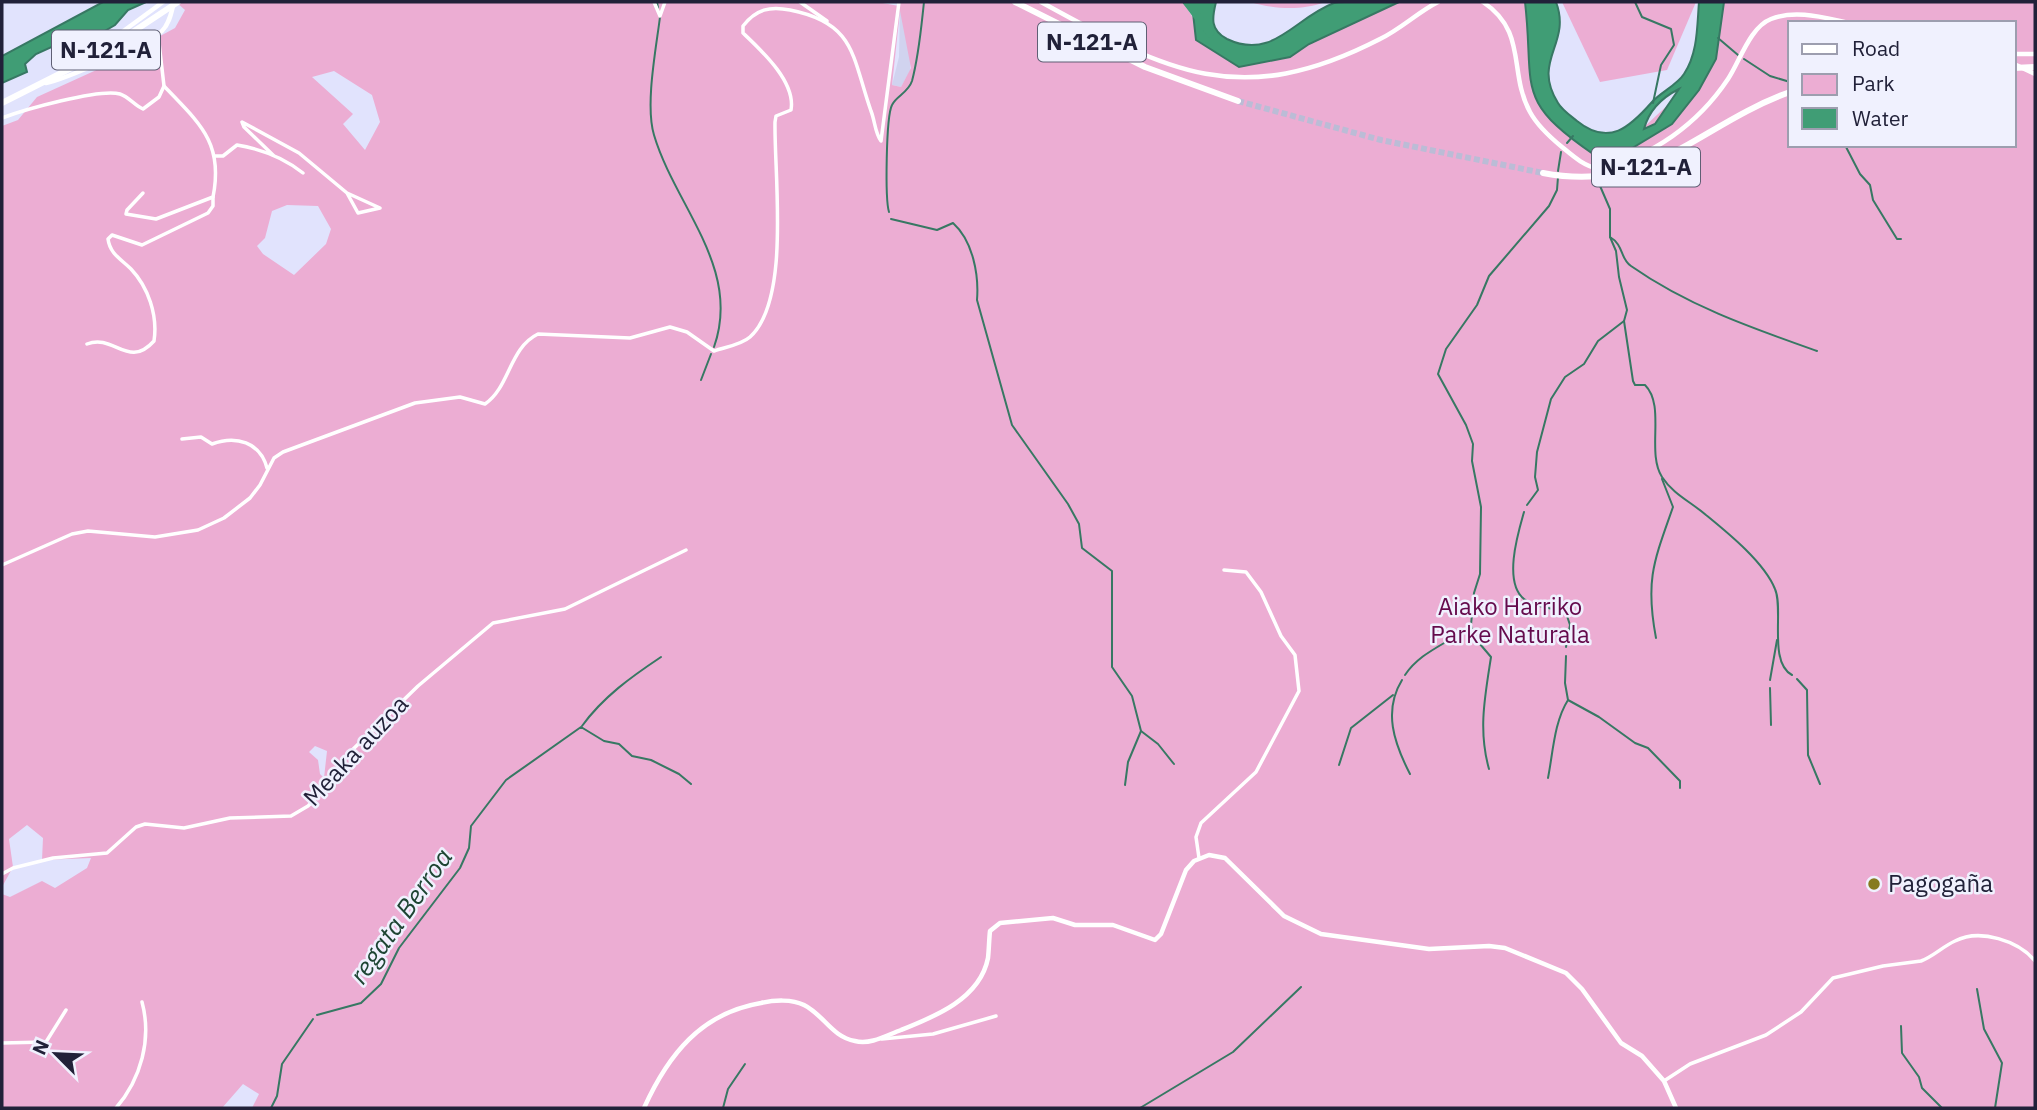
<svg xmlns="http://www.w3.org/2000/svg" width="2037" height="1110" font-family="'IBM Plex Sans',sans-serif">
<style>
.built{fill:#d1d3ef}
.green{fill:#ecadd3;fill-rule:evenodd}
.water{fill:#409d75;stroke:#377863;stroke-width:2;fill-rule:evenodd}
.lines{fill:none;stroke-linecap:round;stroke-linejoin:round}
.stream{stroke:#377863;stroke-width:2}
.river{stroke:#409d75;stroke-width:8}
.trunk-tunnel{stroke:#bbbcd6;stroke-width:6;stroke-dasharray:6 3;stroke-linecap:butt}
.minor{stroke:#fff;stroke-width:3.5}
.tertiary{stroke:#fff;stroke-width:4.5}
.trunk{stroke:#fff;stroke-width:6}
.poi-dot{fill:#867a20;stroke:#f0f1fe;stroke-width:2.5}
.labels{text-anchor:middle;stroke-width:5;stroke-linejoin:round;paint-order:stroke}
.shield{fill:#f0f1fe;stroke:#5f5f74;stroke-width:2}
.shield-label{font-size:23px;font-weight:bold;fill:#212139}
.park-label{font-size:24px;fill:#650b4d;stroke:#f0f1fe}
.street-label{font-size:24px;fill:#212139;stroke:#f0f1fe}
.poi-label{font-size:24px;fill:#212139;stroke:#f0f1fe;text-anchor:start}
.water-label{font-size:26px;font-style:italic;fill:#1e4533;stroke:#f0f1fe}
</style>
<rect width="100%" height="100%" fill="#e1e3fd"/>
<polygon class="built" points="900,6 911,59 910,71 901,87 892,85 899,57"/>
<g class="green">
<path d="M 176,2 L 877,2 L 899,6 L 899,2 L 1183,2 L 1207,40 L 1249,56 L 1367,2 L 1531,2 L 1544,90 L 1582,132 L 1619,139 L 1644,127 L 1672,101 L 1699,65 L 1712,2 L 2035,2 L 2035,1108 L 252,1108 L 259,1094 L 243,1084 L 222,1108 L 2,1108 L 2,894 L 10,897 L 42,881 L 55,888 L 87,868 L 91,858 L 42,860 L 43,838 L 27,825 L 9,839 L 13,867 L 2,887 L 2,126 L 18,120 L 37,97 L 103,67 L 175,28 L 185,10 ZM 900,11 L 911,68 L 901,87 L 892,85 ZM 1790,23 L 2014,23 L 2014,145 L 1790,145 ZM 334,71 L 372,95 L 380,122 L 365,150 L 343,124 L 353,114 L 312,77 ZM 287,205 L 318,206 L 331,229 L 326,244 L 294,275 L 263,254 L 257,246 L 265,238 L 272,211 ZM 315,746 L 327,751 L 324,778 L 320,774 L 318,760 L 309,752 Z"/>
<path d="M 1250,2 L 1325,2 C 1302,11 1273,9 1250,2 Z"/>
<polygon points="1562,2 1696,2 1667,70 1600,82"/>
</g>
<g class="water">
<polygon points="103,2 146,2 128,10 115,25 96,36 80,34 36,54 25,64 27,72 2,83 2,56"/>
<path d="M 1183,2 L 1216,2 C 1212,18 1210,30 1227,39 C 1273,61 1294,18 1334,3 C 1348,0 1383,2 1399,2 L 1309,44 L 1290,57 L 1239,67 L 1196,40 L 1193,13 Z"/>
<path d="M 1525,2 L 1556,2 C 1572,44 1531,60 1558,103 C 1562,110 1571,116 1577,121 C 1609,147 1630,127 1652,102 C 1661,92 1677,85 1684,74 C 1698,53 1697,26 1699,2 L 1724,2 L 1716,59 L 1699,90 L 1672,124 L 1629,150 L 1593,154 C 1513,99 1535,88 1525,2 ZM 1679,89 L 1655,124 L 1644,129 C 1649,110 1661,98 1679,89 Z"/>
</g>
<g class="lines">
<g class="stream">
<polyline points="657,2 658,8"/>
<polyline points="1635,2 1642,17 1671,29 1674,45 1661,65 1653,103"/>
<path d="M 660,17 C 656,49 645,105 654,135 C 675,206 742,268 714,347"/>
<polyline points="1718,38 1738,55"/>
<polyline points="1744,59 1770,76 1790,82"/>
<polyline points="1567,143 1573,136"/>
<polyline points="1845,145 1860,174 1870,185 1873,200 1897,239 1901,239"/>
<polyline points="1558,171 1561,152"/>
<path d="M 889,212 C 885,199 886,117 892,105 C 896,96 908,93 912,81 C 919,55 921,29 924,2"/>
<path d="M 891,219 L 937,230 L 953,223 C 973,241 979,275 977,300 L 1012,425 L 1068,504 L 1079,524 L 1082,548 L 1112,571 L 1112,667 L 1132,696 L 1141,731 L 1128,762 L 1125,785"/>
<path d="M 1610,237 C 1624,245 1620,259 1631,266 C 1688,306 1752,328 1817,351"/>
<path d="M 1624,321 L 1633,381 L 1635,385 L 1645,385 C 1666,406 1646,452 1662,477 C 1673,494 1691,502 1706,515 C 1728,533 1764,562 1775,589 C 1784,609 1768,662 1792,675"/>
<polyline points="701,380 711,354"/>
<polyline points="1527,505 1538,490 1535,477 1537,452 1551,399 1565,377 1584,364 1598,341 1624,321 1627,310 1619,277 1616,251 1610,237 1610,209 1597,179"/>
<path d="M 1524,512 C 1518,533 1503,582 1524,599 C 1535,608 1552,607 1566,613 L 1570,625 L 1566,647"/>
<path d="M 1656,638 C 1645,580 1654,561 1673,507 L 1662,479"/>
<polyline points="1566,656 1565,683 1568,700 1599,717 1635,743 1648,748 1680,781 1680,788"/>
<path d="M 1405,675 C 1421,651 1448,644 1470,626"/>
<polyline points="1797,679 1807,690 1808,755 1820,784"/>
<path d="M 1402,680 C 1383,711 1394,743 1410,774"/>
<polyline points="1770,680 1777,640"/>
<polyline points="1770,688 1771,725"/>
<path d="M 582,726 C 603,697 631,677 661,657"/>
<polyline points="1141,731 1158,744 1174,764"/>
<polyline points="1339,765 1351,728 1393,695"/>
<path d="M 1489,769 C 1478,730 1485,696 1491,657 L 1474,637 L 1471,625 L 1474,593 L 1480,574 L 1481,507 L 1472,461 L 1473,444 L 1466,425 L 1438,374 L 1446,349 L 1477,305 L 1489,276 L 1549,206 L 1557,190 L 1558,177"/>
<path d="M 1548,778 C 1553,753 1554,722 1568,700"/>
<polyline points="1977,989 1984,1029 2002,1063 1995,1108"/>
<polyline points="317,1015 361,1003 381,984 399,948 460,868 469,848 471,826 506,780 581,727 604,741 619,744 632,756 651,760 679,774 691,784"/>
<polyline points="1901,1026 1902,1053 1919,1077 1922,1088 1942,1108"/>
<polyline points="271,1108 277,1096 282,1064 313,1019"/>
<polyline points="723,1108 728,1089 745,1064"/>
<polyline points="1140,1108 1233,1052 1301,987"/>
</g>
<polyline class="river" points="1187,2 1210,33"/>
<polyline class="trunk-tunnel" points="1238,101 1381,140 1543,173"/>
<g class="minor">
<polyline points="654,2 660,16 665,2"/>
<polyline points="800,2 827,21"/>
<path d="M 2,118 C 23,110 100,88 120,94 C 129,97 134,105 143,109 L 159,97 L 164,86 L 158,34"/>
<polyline points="273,155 244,127 242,122 299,153 347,193 358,213 380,208 347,193"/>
<path d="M 215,156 L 223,156 L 237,145 C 261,149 283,157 303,173"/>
<path d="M 143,193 L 127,210 L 126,214 L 156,219 L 213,197 C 224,142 199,123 164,86"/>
<path d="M 87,344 C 114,333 128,370 154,341 C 158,315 148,287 131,269 C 121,259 110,254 108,239 L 112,235 L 142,245 L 208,213 L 213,206 L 213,197"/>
<path d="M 182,439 L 201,437 L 212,444 C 236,435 260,442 267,468"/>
<path d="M 2,565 L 72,534 L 88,531 L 155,537 L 198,530 L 224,518 L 250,498 L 260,485 L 274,458 L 283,452 L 415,403 L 460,397 L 485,404 C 510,387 509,348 538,334 L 630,338 L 670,327 L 687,332 L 714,351 C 725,347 741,345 750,337 C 791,300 774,176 775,122 L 776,116 L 791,110 C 796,82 762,51 743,33 L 743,26 C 756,9 770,6 790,10 C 856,23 852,57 871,111 C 875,121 875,133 881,141 L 899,2"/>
<polyline points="1199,858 1196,837 1201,823 1256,772 1299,691 1295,655 1281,636 1261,592 1246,572 1224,570"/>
<polyline points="2,874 13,868 53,858 107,853 136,827 145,824 184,828 230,818 291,816 308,806 325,789 346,756 418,686 493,623 565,609 686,550"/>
<polyline points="882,1039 933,1034 996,1016"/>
<polyline points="2,1043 46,1042 66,1010"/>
<path d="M 1664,1081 L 1690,1064 L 1766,1035 L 1801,1012 L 1833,978 L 1883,966 L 1921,961 C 1934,956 1942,947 1955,941 C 1980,928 2019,941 2035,961"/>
<path d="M 116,1108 C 141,1079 152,1039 142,1002"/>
</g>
<g class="tertiary">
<path d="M 1041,2 C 1168,72 1240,111 1380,39 C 1401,29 1418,12 1438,2"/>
<path d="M 1483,2 C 1528,32 1508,72 1530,112 C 1537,125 1551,138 1562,147 C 1574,157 1584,166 1599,169 C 1652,157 1698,124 1728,79 C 1740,61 1750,27 1771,19 C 1796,9 1825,18 1850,23"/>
<polyline points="2014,54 2035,54"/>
<polyline points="88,57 163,2"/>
<polyline points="2014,64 2035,74"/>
<path d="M 46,83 C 63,80 151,42 162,31 C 169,24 171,14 173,6"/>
<path d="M 644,1108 C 668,1055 701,1013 761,1003 C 774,1000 792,999 804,1005 C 824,1015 832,1037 855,1041 C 871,1045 887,1035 901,1030 C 934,1017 980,999 988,958 C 989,949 989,940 990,931 L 1000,923 L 1053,918 L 1075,925 L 1113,925 L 1155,940 L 1161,934 L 1186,870 L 1194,861 L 1209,855 L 1225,858 L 1284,916 L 1321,934 L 1429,949 L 1489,946 L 1505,948 L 1566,973 L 1582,989 L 1621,1043 L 1642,1056 L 1664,1081 L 1676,1108"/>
</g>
<g class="trunk">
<polyline points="1015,2 1145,67 1238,101"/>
<polyline points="2014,68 2035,67"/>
<polyline points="2,103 101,53 178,2"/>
<path d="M 1543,173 C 1652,194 1698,125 1790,92"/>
</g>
</g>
<circle class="poi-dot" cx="1874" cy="884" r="7"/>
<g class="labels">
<g class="shield">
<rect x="1038" y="22.5" width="108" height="39" rx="5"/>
<rect x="52" y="30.5" width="108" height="39" rx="5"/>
<rect x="1592" y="147.5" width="108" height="39" rx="5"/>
</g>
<g class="shield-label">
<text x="1092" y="50">N-121-A</text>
<text x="106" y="58">N-121-A</text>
<text x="1646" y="175">N-121-A</text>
</g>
<g class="park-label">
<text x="1510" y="615">Aiako Harriko<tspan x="1510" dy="28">Parke Naturala</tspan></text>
</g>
<g class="street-label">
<text transform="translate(356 751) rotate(-47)" y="8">Meaka auzoa</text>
</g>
<g class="poi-label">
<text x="1888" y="892">Pagogaña</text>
</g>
<g class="water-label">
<text transform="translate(401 916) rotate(-55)" y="9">regata Berroa</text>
</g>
</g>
<rect width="2037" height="1110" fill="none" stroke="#212139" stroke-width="7"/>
<rect x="1788" y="21" width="228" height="126" fill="#f0f1fe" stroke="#9d9eaf" stroke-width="2"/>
<rect x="1802" y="44" width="35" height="10" fill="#ffffff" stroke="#9d9eaf" stroke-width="2"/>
<text x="1852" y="56" font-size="21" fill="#212139">Road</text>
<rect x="1802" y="74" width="35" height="21" fill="#ecadd3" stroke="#9d9eaf" stroke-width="2"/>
<text x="1852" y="91" font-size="21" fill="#212139">Park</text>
<rect x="1802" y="108" width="35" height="21" fill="#409d75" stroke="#9d9eaf" stroke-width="2"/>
<text x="1852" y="126" font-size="21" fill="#212139">Water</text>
<g transform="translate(56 1054) rotate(294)" stroke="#f0f1fe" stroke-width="5" paint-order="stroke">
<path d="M0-5L12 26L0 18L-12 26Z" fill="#212139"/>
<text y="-10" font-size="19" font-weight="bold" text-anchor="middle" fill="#212139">N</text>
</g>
</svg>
